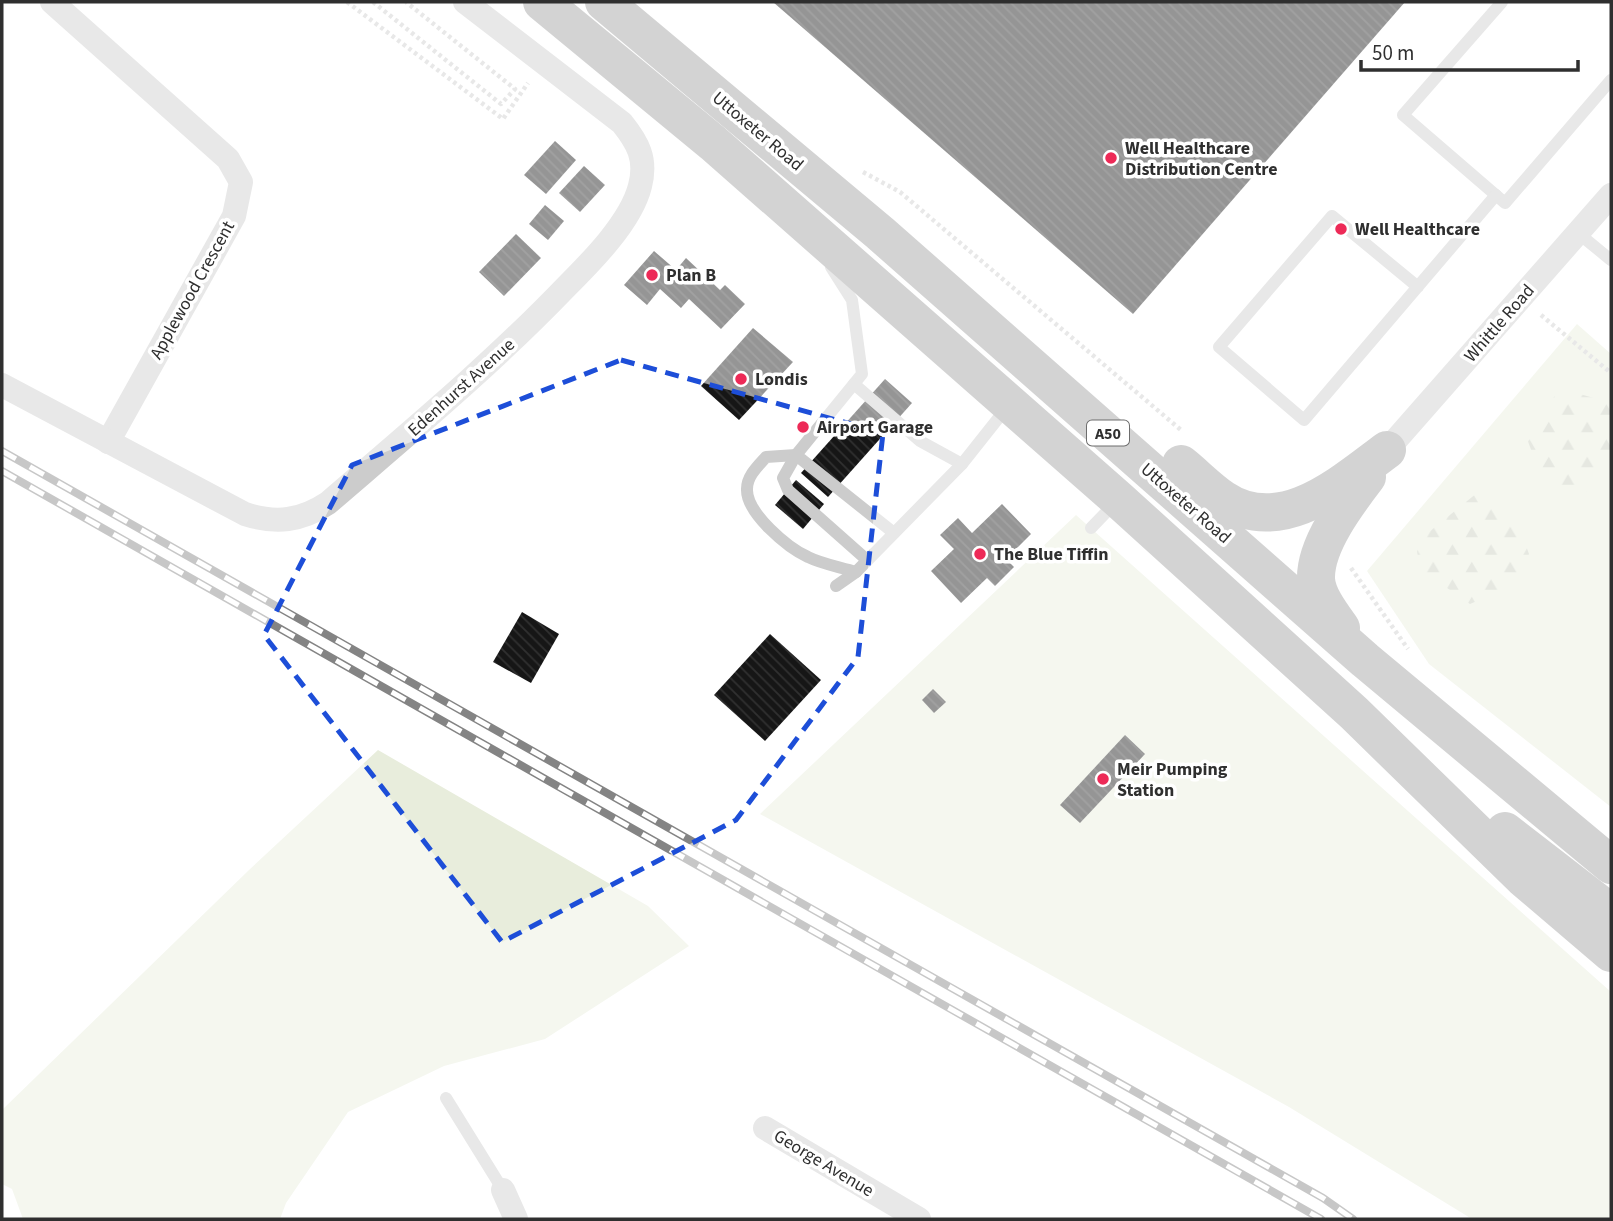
<svg xmlns="http://www.w3.org/2000/svg" width="1613" height="1221" font-family="'Source Sans 3',sans-serif">
<style>
.green{fill:#e8eddc}
.forest{fill:url(#forest-firs)}
.building{fill:url(#building-back-hatch)}
.lines{fill:none;stroke-linecap:round;stroke-linejoin:round}
.path{stroke:#ccc;stroke-width:4.5;stroke-dasharray:3.5 3.5;stroke-linecap:butt}
.service{stroke:#ccc;stroke-width:12}
.minor{stroke:#ccc;stroke-width:24}
.trunk{stroke:#9e9e9e;stroke-width:38}
.rail-casing{stroke:#848484;stroke-width:8}
.rail{stroke:#fff;stroke-width:5;stroke-dasharray:16;stroke-linecap:butt}
.marked{fill:none;stroke:#1d4ed8;stroke-width:5;stroke-dasharray:14 9;stroke-linejoin:round}
.poi-dot{fill:#ed2a57;stroke:#fff;stroke-width:2.5}
.labels{text-anchor:middle;stroke-width:7;stroke-linejoin:round;paint-order:stroke}
.shield{fill:#fff;stroke:#6d6d6d;stroke-width:2}
.shield-label{font-size:16px;font-weight:bold;fill:#2f2f2f}
.street-label{font-size:18px;fill:#2f2f2f;stroke:#fff}
.poi-label{font-size:18px;font-weight:bold;fill:#2f2f2f;stroke:#fff;text-anchor:start}
</style>
<defs>
<pattern id="forest-firs" width="22" height="20" patternUnits="userSpaceOnUse" patternTransform="scale(1.75)"><rect width="22" height="20" fill="#e8eddc"/><path d="M5 1l3.5 6h-7zM16 11l3.5 6h-7z" fill="#c7ccbd"/></pattern>
<pattern id="building-back-hatch" width="6" height="6" patternUnits="userSpaceOnUse" patternTransform="scale(1.75)"><rect width="6" height="6" fill="#161616"/><path d="M-1 5l2 2M0 0l6 6M5-1l2 2" fill="none" stroke="#303030"/></pattern>
</defs>
<rect width="100%" height="100%" fill="#fff"/>
<g class="green">
<polygon points="1577,324 1611,354 1611,807 1429,664 1367,571"/>
<polygon points="1076,515 1611,992 1611,1219 1472,1219 1289,1107 760,814"/>
<polygon points="378,750 648,906 689,946 545,1039 444,1066 348,1112 286,1203 280,1219 23,1219 12,1189 2,1184 2,1110 249,870"/>
</g>
<g class="forest">
<polygon points="1562,389 1608,402 1611,407 1611,466 1585,493 1542,479 1523,428"/>
<polygon points="1477,493 1513,511 1529,554 1513,585 1470,604 1420,569 1417,551 1429,532"/>
</g>
<g class="building">
<polygon points="773,2 1405,2 1133,314"/>
<polygon points="555,141 576,160 546,194 524,175"/>
<polygon points="584,166 605,185 580,212 559,193"/>
<polygon points="545,205 564,221 548,240 529,224"/>
<polygon points="516,234 541,258 504,296 479,272"/>
<polygon points="654,251 676,270 686,258 720,290 725,285 745,304 721,329 689,299 681,308 660,289 647,305 624,285"/>
<polygon points="753,328 793,362 739,420 701,386"/>
<polygon points="885,379 912,403 828,497 801,473"/>
<polygon points="796,480 824,504 803,529 775,505"/>
<polygon points="1002,504 1031,534 1006,559 1014,567 995,586 987,578 961,603 931,571 954,549 940,535 958,518 972,533"/>
<polygon points="522,612 559,634 531,683 493,662"/>
<polygon points="770,634 821,680 765,741 714,695"/>
<polygon points="933,689 946,702 934,713 922,700"/>
<polygon points="1125,735 1145,754 1080,823 1060,805"/>
</g>
<g class="lines">
<g class="path">
<polyline points="347,2 503,119 528,83"/>
<polyline points="373,2 501,104 515,89 406,2"/>
<polyline points="863,172 900,192 1181,430"/>
<polyline points="1541,315 1611,373"/>
<polyline points="1351,568 1408,649"/>
</g>
<g class="service">
<polyline points="1502,2 1403,115 1505,203 1611,80"/>
<polyline points="1578,233 1611,260"/>
<polyline points="831,267 852,300 862,374 796,455 894,533"/>
<polyline points="1418,287 1332,216 1219,347 1304,420 1496,195"/>
<polyline points="854,384 920,441 962,464"/>
<path d="M 796,455 L 766,457 C 758,466 747,476 747,489 C 746,513 788,548 808,557 C 822,564 840,567 856,572"/>
<polyline points="796,455 783,478 788,490 867,560"/>
<polyline points="1091,528 1116,502"/>
<polyline points="836,586 856,572 962,464 1008,406"/>
<polyline points="446,1098 503,1190"/>
</g>
<g class="minor">
<polyline points="52,2 228,159 241,182 234,216 108,442"/>
<path d="M 2,385 L 245,514 C 276,524 301,521 328,503 C 409,433 491,365 565,288 C 591,262 631,222 640,186 C 647,159 638,143 622,123 L 465,2"/>
<polyline points="1387,450 1611,195"/>
<polyline points="765,1128 919,1219"/>
<polyline points="503,1190 516,1219"/>
</g>
<g class="trunk">
<polyline points="542,2 713,143 1118,499 1354,713 1523,878 1611,953"/>
<polyline points="604,2 880,233 1365,660 1611,865"/>
<path d="M 1181,464 C 1195,475 1208,489 1223,499 C 1281,538 1341,484 1387,450"/>
<path d="M 1341,628 C 1331,614 1317,596 1316,579 C 1315,545 1347,503 1367,477"/>
<polyline points="1505,831 1611,913"/>
</g>
<g class="rail-casing">
<g id="rail">
<polyline points="2,451 1323,1198 1353,1219"/>
<polyline points="2,471 1321,1219"/>
</g>
</g>
<use href="#rail" class="rail"/>
</g>
<path d="M0 0H1613V1221H0ZM 621,360 L 883,433 L 858,657 L 736,820 L 502,942 L 264,635 L 352,465 Z" fill="#fff" fill-opacity=".55" fill-rule="evenodd"/>
<path class="marked" d="M 621,360 L 883,433 L 858,657 L 736,820 L 502,942 L 264,635 L 352,465 Z"/>
<g class="poi-dot">
<circle cx="1111" cy="158" r="7"/>
<circle cx="1341" cy="229" r="7"/>
<circle cx="652" cy="275" r="7"/>
<circle cx="741" cy="379" r="7"/>
<circle cx="803" cy="427" r="7"/>
<circle cx="980" cy="554" r="7"/>
<circle cx="1103" cy="779" r="7"/>
</g>
<g class="labels">
<rect class="shield" x="1087" y="420.5" width="42" height="25" rx="5"/>
<g class="shield-label">
<text x="1108" y="439">A50</text>
</g>
<g class="street-label">
<text transform="translate(758 131) rotate(40)" y="6">Uttoxeter Road</text>
<text transform="translate(192 290) rotate(-61)" y="6">Applewood Crescent</text>
<text transform="translate(1499 323) rotate(-49)" y="6">Whittle Road</text>
<text transform="translate(461 387) rotate(-42)" y="6">Edenhurst Avenue</text>
<text transform="translate(1186 503) rotate(41)" y="6">Uttoxeter Road</text>
<text transform="translate(824 1163) rotate(31)" y="6">George Avenue</text>
</g>
<g class="poi-label">
<text x="1125" y="154">Well Healthcare<tspan x="1125" dy="21">Distribution Centre</tspan></text>
<text x="1355" y="235">Well Healthcare</text>
<text x="666" y="281">Plan B</text>
<text x="755" y="385">Londis</text>
<text x="817" y="433">Airport Garage</text>
<text x="994" y="560">The Blue Tiffin</text>
<text x="1117" y="775">Meir Pumping<tspan x="1117" dy="21">Station</tspan></text>
</g>
</g>
<rect width="1613" height="1221" fill="none" stroke="#2f2f2f" stroke-width="7"/>
<path d="M1361 60v10h217v-10" fill="none" stroke="#2f2f2f" stroke-width="3.5"/>
<text x="1372" y="60" font-size="21" fill="#2f2f2f" stroke="#ffffff" stroke-width="5" paint-order="stroke">50 m</text>
</svg>
